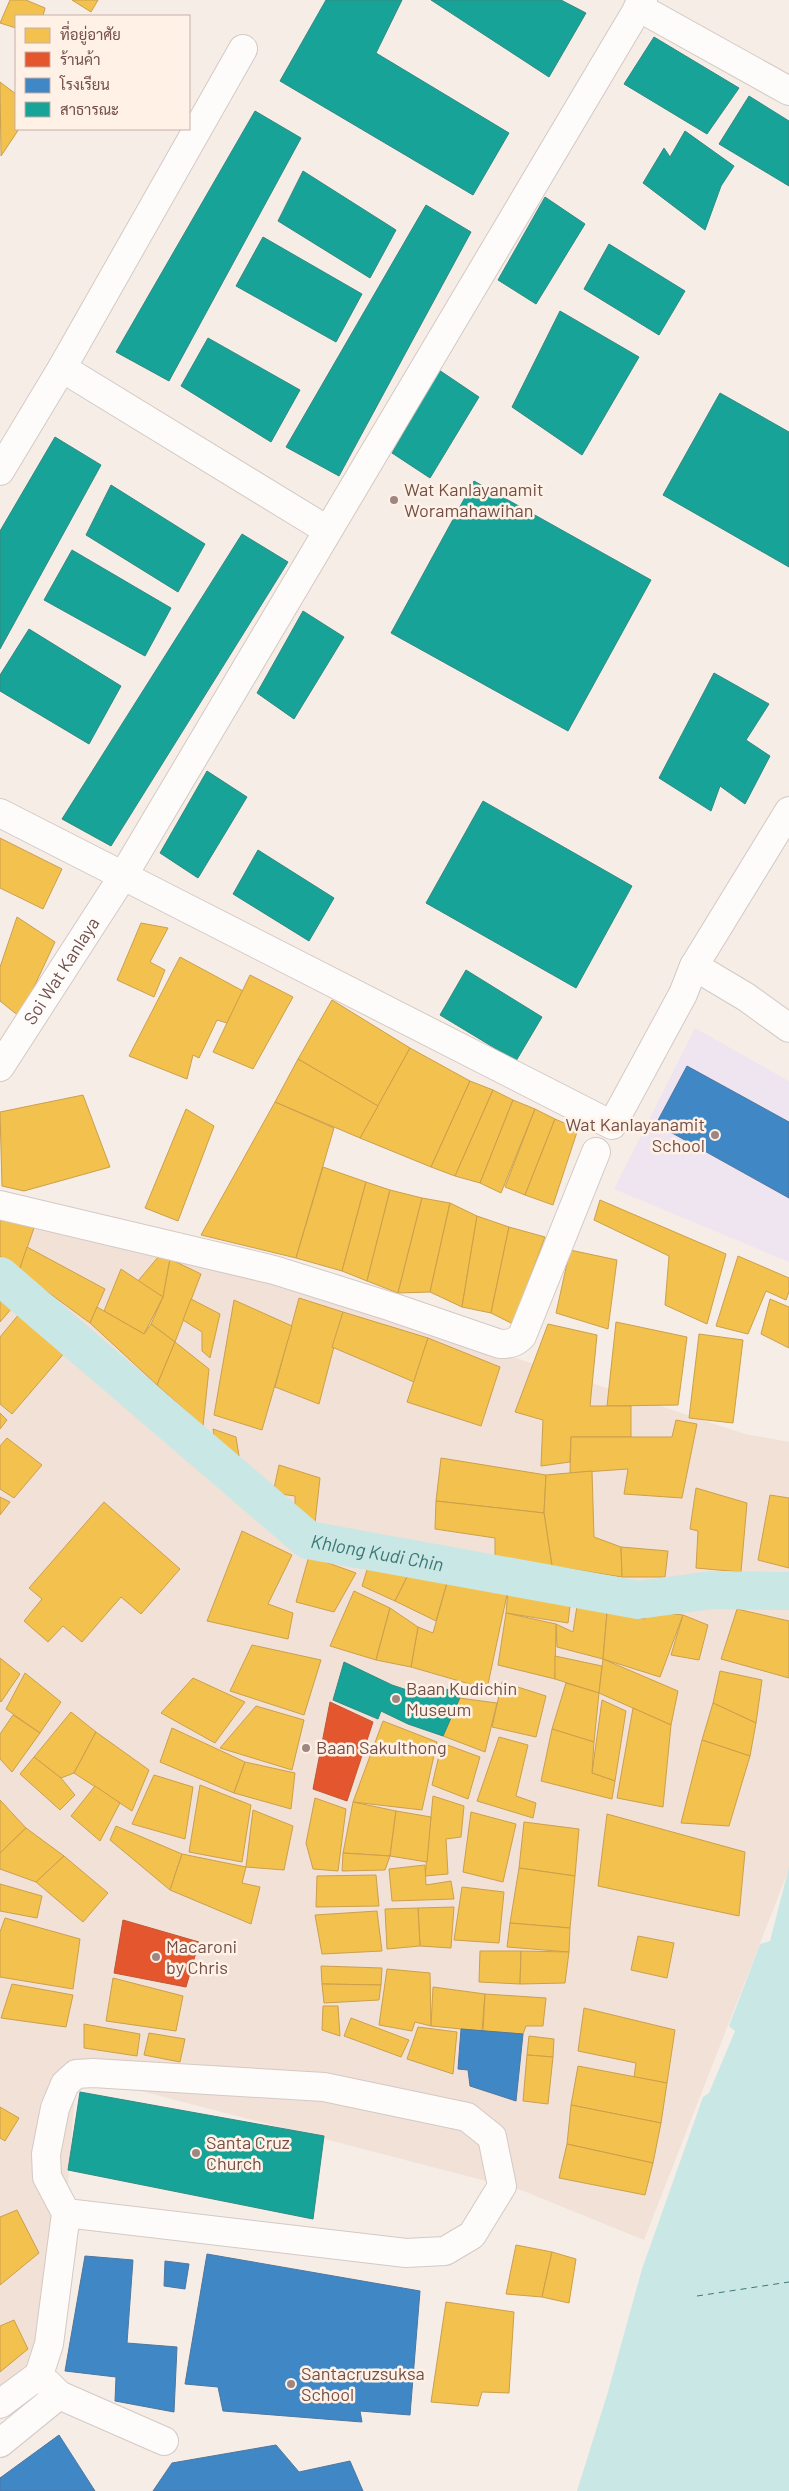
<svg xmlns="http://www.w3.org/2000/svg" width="789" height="2491" font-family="Barlow,Sarabun,sans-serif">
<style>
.residential{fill:#f1e1d7}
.education{fill:#efe5f0}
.water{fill:#c9e7e4}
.homes{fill:#f2c14e;stroke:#cc9f4c}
.shops{fill:#e4572e;stroke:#c25536}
.schools{fill:#3f88c5;stroke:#4e77a0}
.public{fill:#17a398;stroke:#328a80}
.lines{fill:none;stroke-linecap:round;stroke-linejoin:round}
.canal{stroke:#c9e7e4;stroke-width:38}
.ferry{stroke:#3c7876;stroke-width:1;stroke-dasharray:6 5;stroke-linecap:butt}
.minor-casing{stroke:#d4c9c4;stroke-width:30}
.minor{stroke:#fefcfb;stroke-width:28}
.poi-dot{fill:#a08680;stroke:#fff1e6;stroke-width:2}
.labels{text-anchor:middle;stroke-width:5;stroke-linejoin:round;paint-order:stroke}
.poi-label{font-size:18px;fill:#724f48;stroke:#fff1e6;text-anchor:start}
.street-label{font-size:18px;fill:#724f48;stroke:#fff1e6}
.water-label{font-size:19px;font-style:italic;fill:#3c7876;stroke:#fff1e6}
</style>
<rect width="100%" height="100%" fill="#f6ede7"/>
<polygon class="residential" points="0,1213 346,1302 745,1434 789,1442 789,1869 644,2240 521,2190 76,2074 66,2213 31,2365 0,2387"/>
<polygon class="education" points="695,1028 789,1081 789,1262 614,1189"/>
<polygon class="water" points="789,1867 789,2491 577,2491 608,2392 642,2269 703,2097 709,2093 735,2031 729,2026 760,1944 770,1941"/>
<g class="homes">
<polygon points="10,0 26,0 45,8 43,16 16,16 16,28 0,23"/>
<polygon points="72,0 98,0 91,12"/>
<polygon points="0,82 16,94 16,129 19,129 1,156"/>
<polygon points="0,838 62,869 43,909 0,888"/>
<polygon points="17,917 55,942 20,1017 0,1001 0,967"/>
<polygon points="141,923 168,928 150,962 165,970 154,997 117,980"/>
<polygon points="180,957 243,991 227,1023 217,1020 199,1058 193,1055 187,1079 129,1056"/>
<polygon points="250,975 293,997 253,1069 213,1052"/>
<polygon points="332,1000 410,1048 378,1106 298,1059"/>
<polygon points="410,1048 470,1081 431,1167 360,1138"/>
<polygon points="298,1059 378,1106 360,1138 275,1102"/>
<polygon points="470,1081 493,1090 455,1176 431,1167"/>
<polygon points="493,1090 513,1100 480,1183 455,1176"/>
<polygon points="83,1095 110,1167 24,1191 2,1186 0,1112"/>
<polygon points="513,1100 535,1109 501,1193 480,1183"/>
<polygon points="275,1102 334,1128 296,1258 201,1235"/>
<polygon points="186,1109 214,1126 178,1221 145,1208"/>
<polygon points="535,1109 555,1119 525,1195 505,1187"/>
<polygon points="555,1119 578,1129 553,1205 525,1195"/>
<polygon points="323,1167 366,1182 342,1271 296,1258"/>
<polygon points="366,1182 390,1190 367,1281 342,1271"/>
<polygon points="390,1190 422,1198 398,1293 367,1281"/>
<polygon points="422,1198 450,1203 430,1292 398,1293"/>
<polygon points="600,1200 726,1254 707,1324 665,1305 669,1256 594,1220"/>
<polygon points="450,1203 477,1216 462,1307 430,1292"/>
<polygon points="477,1216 509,1227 491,1313 462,1307"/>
<polygon points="0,1219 34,1228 19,1271 0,1256"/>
<polygon points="509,1227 545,1237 513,1324 491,1313"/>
<polygon points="27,1247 105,1289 90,1323 19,1271"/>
<polygon points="570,1250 617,1260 608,1329 556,1313"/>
<polygon points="159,1256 170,1259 163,1297 138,1281"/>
<polygon points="738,1256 789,1278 789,1292 786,1300 766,1291 748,1334 716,1326"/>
<polygon points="170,1259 201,1274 175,1342 151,1324 163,1297"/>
<polygon points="121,1269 163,1297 144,1334 104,1311"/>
<polygon points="299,1298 343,1312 319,1404 275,1387"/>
<polygon points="0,1299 12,1308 0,1322"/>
<polygon points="191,1299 220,1314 210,1358 202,1351 202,1332 183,1320"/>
<polygon points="770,1299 789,1307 789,1348 761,1334"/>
<polygon points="234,1300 292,1326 262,1430 214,1415"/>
<polygon points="97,1307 144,1334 151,1324 175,1342 157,1385 90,1323"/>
<polygon points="343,1312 428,1338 414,1382 332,1347"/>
<polygon points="20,1313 66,1351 12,1414 0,1404 0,1337"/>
<polygon points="616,1322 687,1337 678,1405 607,1406"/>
<polygon points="548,1324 597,1335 590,1406 631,1406 631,1437 571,1437 570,1462 541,1466 543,1420 515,1412"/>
<polygon points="699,1334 743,1340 733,1423 689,1418"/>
<polygon points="428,1338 500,1367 481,1426 407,1402"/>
<polygon points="175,1342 209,1369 203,1426 157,1385"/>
<polygon points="0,1413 7,1420 0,1429"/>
<polygon points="676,1420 697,1424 682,1498 624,1494 628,1469 570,1473 571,1437 672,1437"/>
<polygon points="213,1429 236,1437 239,1456 217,1454"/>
<polygon points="7,1438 42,1465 14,1498 0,1489 0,1446"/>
<polygon points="441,1458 546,1475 544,1513 436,1501"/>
<polygon points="279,1465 320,1478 315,1523 295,1521 295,1496 273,1493"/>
<polygon points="592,1471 594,1537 621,1547 622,1577 552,1566 544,1513 546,1475"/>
<polygon points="696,1488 747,1503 741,1572 696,1568 698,1531 690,1529"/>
<polygon points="770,1495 789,1498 789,1568 758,1560"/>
<polygon points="0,1497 10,1502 0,1515"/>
<polygon points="436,1501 544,1513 552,1566 495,1560 495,1538 435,1529"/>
<polygon points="104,1502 180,1569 141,1614 121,1597 82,1642 63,1626 48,1642 24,1621 42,1599 29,1588"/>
<polygon points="242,1531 292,1555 268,1604 293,1613 288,1639 207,1621"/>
<polygon points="621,1547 668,1551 665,1577 622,1577"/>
<polygon points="309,1556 356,1573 334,1612 296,1602"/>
<polygon points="370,1560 412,1567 395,1601 362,1586"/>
<polygon points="412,1567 447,1583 436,1621 395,1601"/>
<polygon points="447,1583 508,1590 487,1689 411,1667 418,1627 433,1633"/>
<polygon points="508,1590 570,1606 568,1623 506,1613"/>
<polygon points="354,1591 390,1608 376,1660 330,1646"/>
<polygon points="577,1606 607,1613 603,1659 557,1647 556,1624 573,1632"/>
<polygon points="390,1608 418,1627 411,1667 376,1660"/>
<polygon points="737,1609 789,1621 789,1678 721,1659"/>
<polygon points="647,1611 683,1615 660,1677 603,1659 607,1613 645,1619"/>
<polygon points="506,1613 556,1624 555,1679 498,1665"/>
<polygon points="683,1615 708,1625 699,1660 671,1655"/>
<polygon points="252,1645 321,1660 304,1715 230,1691"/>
<polygon points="555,1656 602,1666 599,1693 555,1679"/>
<polygon points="0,1658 20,1674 1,1702 0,1701"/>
<polygon points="603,1659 678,1691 671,1725 599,1693"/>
<polygon points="720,1671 762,1680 756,1723 713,1703"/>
<polygon points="25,1673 61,1702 40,1733 6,1709"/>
<polygon points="193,1678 245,1702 215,1743 161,1713"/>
<polygon points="502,1682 546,1696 536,1737 492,1727"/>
<polygon points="566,1683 599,1693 594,1742 552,1729"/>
<polygon points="459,1698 497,1703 485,1752 443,1736"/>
<polygon points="602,1700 626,1711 615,1781 592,1773"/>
<polygon points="713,1703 756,1723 750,1756 702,1740"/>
<polygon points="256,1706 304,1720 292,1770 220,1748"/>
<polygon points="633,1708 671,1725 663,1807 617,1798"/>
<polygon points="71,1712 96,1732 74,1773 61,1778 34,1757"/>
<polygon points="13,1715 40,1733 12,1772 0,1759 0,1734"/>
<polygon points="383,1721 437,1742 422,1810 353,1802"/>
<polygon points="172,1728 245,1762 234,1793 160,1762"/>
<polygon points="552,1729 594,1742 592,1773 615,1781 612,1799 541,1781"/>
<polygon points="96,1732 149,1770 132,1811 74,1773"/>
<polygon points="499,1737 528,1745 516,1796 536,1803 533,1818 477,1801"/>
<polygon points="702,1740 750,1756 729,1826 681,1823"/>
<polygon points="442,1743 480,1757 468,1799 432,1785"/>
<polygon points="34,1757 61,1778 75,1795 60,1810 20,1774"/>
<polygon points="245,1762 295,1773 291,1809 234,1793"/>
<polygon points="154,1775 193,1787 185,1839 132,1824"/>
<polygon points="200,1785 251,1805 242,1862 189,1852"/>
<polygon points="95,1786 120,1803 100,1841 71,1816"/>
<polygon points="433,1796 464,1806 461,1837 446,1839 448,1874 425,1876"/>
<polygon points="315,1798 346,1809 338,1871 313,1869 306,1843"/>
<polygon points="0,1800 26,1828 0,1853"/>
<polygon points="353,1802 396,1811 390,1856 343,1853"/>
<polygon points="253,1810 293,1826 284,1870 246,1867"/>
<polygon points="396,1811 431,1817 427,1862 390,1856"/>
<polygon points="471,1812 516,1824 503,1882 463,1872"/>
<polygon points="607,1814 745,1852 739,1916 598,1886"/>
<polygon points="524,1822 579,1829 575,1876 519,1868"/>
<polygon points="116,1826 182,1854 170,1890 110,1840"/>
<polygon points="26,1828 64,1856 36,1882 0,1869 0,1853"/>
<polygon points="343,1853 390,1856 385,1870 342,1871"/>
<polygon points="182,1854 246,1867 242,1883 260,1887 251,1924 170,1890"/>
<polygon points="64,1856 108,1893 83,1922 36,1882"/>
<polygon points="425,1865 426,1885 451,1881 454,1899 392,1901 389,1869"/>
<polygon points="519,1868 575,1876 570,1928 510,1923"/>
<polygon points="376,1875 379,1906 316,1907 317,1876"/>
<polygon points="0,1884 42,1896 37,1918 0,1911"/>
<polygon points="462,1887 504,1892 499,1943 454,1940"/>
<polygon points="454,1907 451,1948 420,1946 418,1908"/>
<polygon points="418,1908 420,1946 387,1949 385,1909"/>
<polygon points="377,1911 382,1951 322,1954 315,1915"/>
<polygon points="5,1918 80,1939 73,1989 0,1977 0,1932"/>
<polygon points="510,1923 570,1928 569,1952 507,1947"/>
<polygon points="638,1936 674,1943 667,1978 631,1970"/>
<polygon points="480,1951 521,1951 520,1984 479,1982"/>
<polygon points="521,1951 569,1952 565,1983 520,1984"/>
<polygon points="321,1966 382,1968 381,1985 322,1984"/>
<polygon points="387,1969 430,1973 431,2026 415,2022 412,2031 379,2025"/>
<polygon points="113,1978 183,1996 176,2031 106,2021"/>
<polygon points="12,1984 73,1995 66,2027 1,2018"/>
<polygon points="322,1984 381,1985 379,2000 324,2003"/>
<polygon points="433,1987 485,1994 482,2031 431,2026"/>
<polygon points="485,1994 546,1998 543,2026 526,2026 523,2034 483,2031"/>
<polygon points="323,2006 338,2006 340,2036 322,2030"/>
<polygon points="584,2008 675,2030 667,2083 634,2077 636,2063 578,2051"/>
<polygon points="351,2018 409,2040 401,2057 344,2036"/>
<polygon points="84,2024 140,2034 137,2056 84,2048"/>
<polygon points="418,2027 457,2032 453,2074 407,2059"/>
<polygon points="149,2033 185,2039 180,2062 144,2055"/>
<polygon points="529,2036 554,2039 553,2057 527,2055"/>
<polygon points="527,2055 553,2057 548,2104 523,2101"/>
<polygon points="578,2066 667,2083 661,2123 571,2105"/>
<polygon points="571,2105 661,2123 653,2163 567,2144"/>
<polygon points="0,2107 19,2118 5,2141 0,2138"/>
<polygon points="567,2144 653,2163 645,2195 559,2178"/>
<polygon points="17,2210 39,2253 0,2285 0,2217"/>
<polygon points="516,2245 552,2252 542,2297 506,2294"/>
<polygon points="552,2252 576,2259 569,2303 542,2297"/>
<polygon points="446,2302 514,2312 509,2393 482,2392 478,2406 431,2402"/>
<polygon points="14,2320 28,2349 0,2372 0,2326"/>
</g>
<g class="shops">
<polygon points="330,1702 373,1722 347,1801 313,1789"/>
<polygon points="123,1920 199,1942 186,1987 114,1973"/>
</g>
<g class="schools">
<polygon points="687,1066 789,1122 789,1198 656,1124"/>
<polygon points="461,2029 523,2034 516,2101 470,2086 468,2070 458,2069"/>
<polygon points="207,2254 420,2291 410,2415 360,2411 362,2422 223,2411 218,2387 185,2384"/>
<polygon points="85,2256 133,2260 127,2343 177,2347 174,2412 115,2401 116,2377 65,2371"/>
<polygon points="165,2261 189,2264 185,2289 164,2286"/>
<polygon points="59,2435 95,2491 0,2491 0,2478"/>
<polygon points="276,2445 299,2472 350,2461 363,2491 153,2491 172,2463"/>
</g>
<g class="public">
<polygon points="326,0 402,0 376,53 509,133 473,195 280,81"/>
<polygon points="431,0 561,0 586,13 549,77"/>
<polygon points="654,37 739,88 707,134 624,84"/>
<polygon points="749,96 789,121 789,186 719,144"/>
<polygon points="255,111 301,138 169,381 116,352"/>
<polygon points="685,131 734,166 721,186 705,230 643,183 664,148 670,157"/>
<polygon points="303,171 396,230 370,278 278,221"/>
<polygon points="545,197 585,224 536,304 498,280"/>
<polygon points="426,205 471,232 339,476 286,447"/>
<polygon points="263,237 362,294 336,342 236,286"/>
<polygon points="609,244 685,291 659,335 584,289"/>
<polygon points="560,311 639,357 582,455 512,407"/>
<polygon points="208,338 300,390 271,442 181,386"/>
<polygon points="439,370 479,397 430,478 392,453"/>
<polygon points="720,393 789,432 789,567 663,495"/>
<polygon points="55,437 101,465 0,649 0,531"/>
<polygon points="474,481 651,580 568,731 391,633"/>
<polygon points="111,485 205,544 178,592 86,535"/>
<polygon points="242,534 288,562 111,846 62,819"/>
<polygon points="72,550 171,608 145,656 44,600"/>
<polygon points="303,611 344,637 294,719 257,693"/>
<polygon points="29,629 121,686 89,744 0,691 0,675"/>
<polygon points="714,673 769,704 746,740 770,756 745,804 720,786 711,811 659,778"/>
<polygon points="207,771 247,797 198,878 160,853"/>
<polygon points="483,801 632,886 576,988 426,903"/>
<polygon points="258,850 334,898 309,941 233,894"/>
<polygon points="466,970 542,1017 516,1061 440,1015"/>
<polygon points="344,1662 392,1685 419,1694 429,1685 462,1693 443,1736 408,1724 381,1711 378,1719 333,1700"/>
<polygon points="80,2092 324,2136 313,2219 68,2170"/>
</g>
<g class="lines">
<path class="canal" id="s1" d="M 0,1276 L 308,1540 L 638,1600 L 712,1590 L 789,1591"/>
<polyline class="ferry" points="697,2296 789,2282"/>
<g class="minor-casing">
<g id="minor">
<polyline points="638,7 789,91"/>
<polyline points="62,368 327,530"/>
<polyline points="0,471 62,368 243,49"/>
<polyline points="0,813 612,1125 683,994 694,966 746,997 789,1028"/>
<polyline points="694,966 789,811"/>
<path id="s2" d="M 0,1067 L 123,876 L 643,0"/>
<path d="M 0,1205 L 274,1270 L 392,1307 L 500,1344 C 510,1344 515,1343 522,1336 L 596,1152"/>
<polyline points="39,2375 49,2344 66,2213 47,2177 46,2154 55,2108 65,2084 76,2074 93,2073 324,2087 467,2117 492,2137 502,2186 472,2235 445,2251 406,2253 66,2213"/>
<polyline points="59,2395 164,2441"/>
<polyline points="0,2404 39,2375"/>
<polyline points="0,2443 59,2395 47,2383"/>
</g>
</g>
<use href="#minor" class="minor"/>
</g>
<g class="poi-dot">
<circle cx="394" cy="500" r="5"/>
<circle cx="715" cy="1135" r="5"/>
<circle cx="396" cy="1699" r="5"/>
<circle cx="306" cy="1748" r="5"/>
<circle cx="156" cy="1957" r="5"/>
<circle cx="196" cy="2153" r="5"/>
<circle cx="291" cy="2384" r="5"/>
</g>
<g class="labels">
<g class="poi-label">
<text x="404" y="496">Wat Kanlayanamit<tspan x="404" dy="21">Woramahawihan</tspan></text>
<text x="705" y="1131" text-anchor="end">Wat Kanlayanamit<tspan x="705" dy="21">School</tspan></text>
<text x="406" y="1695">Baan Kudichin<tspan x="406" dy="21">Museum</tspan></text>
<text x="316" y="1754">Baan Sakulthong</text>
<text x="166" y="1953">Macaroni<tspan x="166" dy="21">by Chris</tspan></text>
<text x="206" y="2149">Santa Cruz<tspan x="206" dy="21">Church</tspan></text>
<text x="301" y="2380">Santacruzsuksa<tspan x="301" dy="21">School</tspan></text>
</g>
<g class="street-label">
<text dy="6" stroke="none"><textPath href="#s2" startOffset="114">Soi Wat Kanlaya</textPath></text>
</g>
<g class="water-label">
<text dy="7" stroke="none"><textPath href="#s1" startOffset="476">Khlong Kudi Chin</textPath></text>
</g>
</g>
<rect x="15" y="15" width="175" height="115" fill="#fff1e6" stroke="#c7b0a7"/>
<rect x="25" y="28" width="25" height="15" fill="#f2c14e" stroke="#c7b0a7"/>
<text x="60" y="40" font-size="15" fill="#724f48">ที่อยู่อาศัย</text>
<rect x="25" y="52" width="25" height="15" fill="#e4572e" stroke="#c7b0a7"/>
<text x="60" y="65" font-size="15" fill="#724f48">ร้านค้า</text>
<rect x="25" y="78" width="25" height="15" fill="#3f88c5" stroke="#c7b0a7"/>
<text x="60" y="90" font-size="15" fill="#724f48">โรงเรียน</text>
<rect x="25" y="102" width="25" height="15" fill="#17a398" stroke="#c7b0a7"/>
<text x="60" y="115" font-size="15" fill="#724f48">สาธารณะ</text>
</svg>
